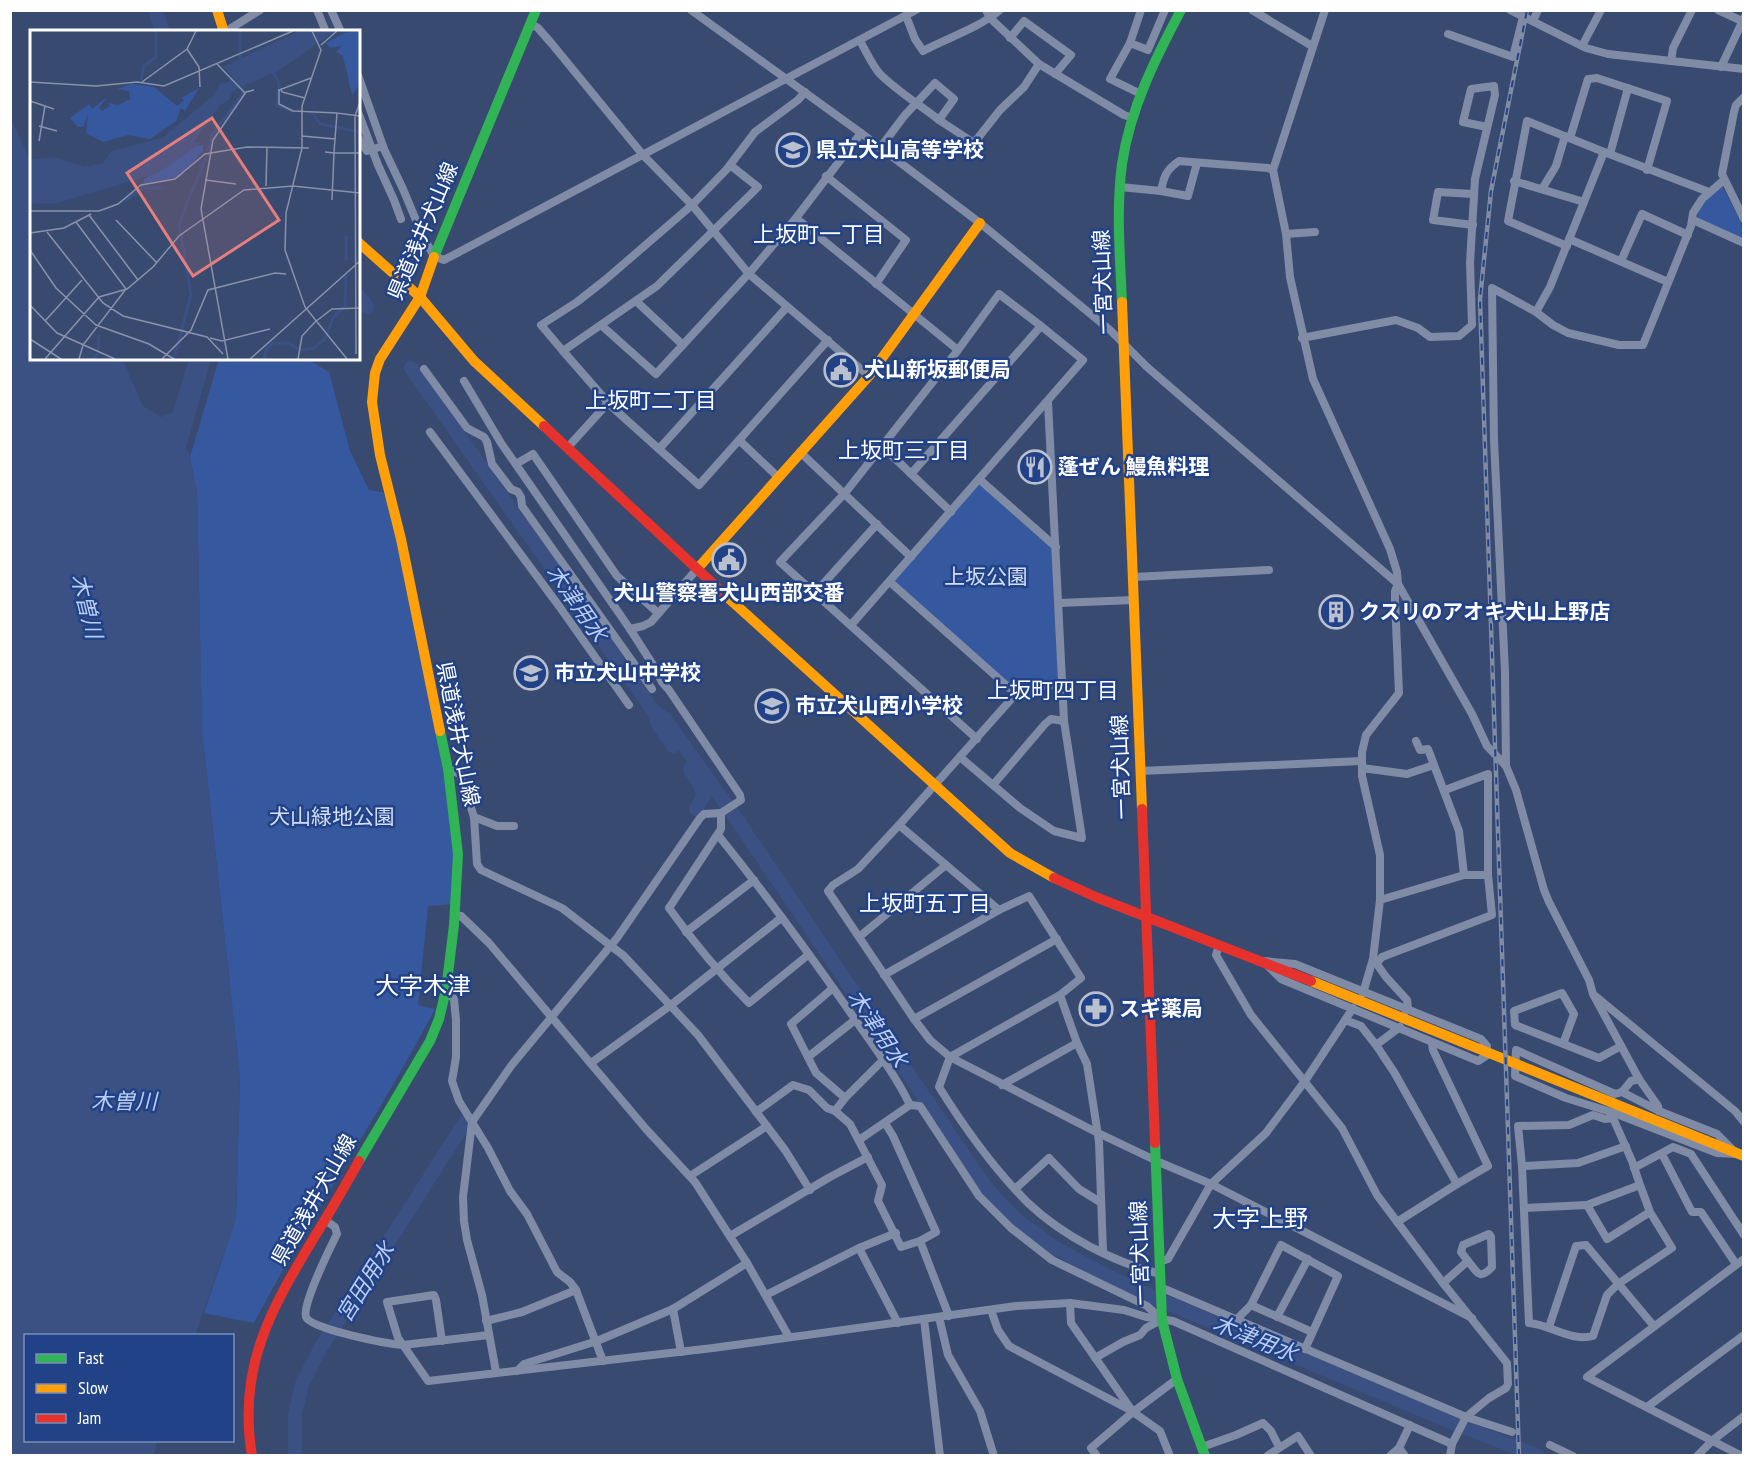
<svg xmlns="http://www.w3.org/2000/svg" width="1754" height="1466" font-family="'PT Sans Narrow','Noto Sans JP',sans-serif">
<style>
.green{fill:#36589e}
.water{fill:#3b5183}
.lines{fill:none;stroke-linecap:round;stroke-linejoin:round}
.river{stroke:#3b5183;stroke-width:14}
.street{stroke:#808ba6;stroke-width:8}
.fast{stroke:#30b455;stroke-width:10}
.slow{stroke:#ff9f0a;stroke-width:10}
.jam{stroke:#e5322d;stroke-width:10}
.rail-casing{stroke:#808ba4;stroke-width:4.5}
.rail{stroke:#224288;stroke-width:2;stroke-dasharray:7;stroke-linecap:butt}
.labels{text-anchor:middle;stroke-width:5;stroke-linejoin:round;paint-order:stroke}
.poi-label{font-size:21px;font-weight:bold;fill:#fff;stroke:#224288;text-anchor:start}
.street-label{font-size:21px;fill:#fff;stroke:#224288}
.park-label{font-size:21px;fill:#d2def7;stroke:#224288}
.neighbourhood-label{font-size:22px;fill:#fff;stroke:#224288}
.water-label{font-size:22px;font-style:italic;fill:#b9ccf1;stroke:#224288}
.quarter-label{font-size:24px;fill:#fff;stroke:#224288}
.inset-river{fill:none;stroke:#3b5183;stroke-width:3}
.inset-road{fill:none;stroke:#8892aa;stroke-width:1.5}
.view{fill:#e67e7e;fill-opacity:0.15;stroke:#e67e7e;stroke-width:3}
.inset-edge{fill:none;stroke:#fff;stroke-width:3}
</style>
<rect width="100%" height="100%" fill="#394a71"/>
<g class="green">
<path d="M 1721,187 L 1723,188 L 1741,222 L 1743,240 L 1698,220 C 1696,204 1709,196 1721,187 Z"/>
<path d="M 219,359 L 307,359 L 329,372 L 350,451 L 369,490 L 391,494 L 401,539 L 458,854 L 455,904 L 428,906 L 418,1005 L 435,1009 C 379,1116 310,1216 254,1323 L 204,1313 L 236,1218 L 240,1077 L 202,731 L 197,493 L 190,457 Z"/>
<polygon points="979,479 1056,547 1061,685 1023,686 1016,694 890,582"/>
</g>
<polygon class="water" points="10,117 31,163 32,358 122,359 143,406 161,417 173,412 189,359 211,359 186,448 190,457 197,493 202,731 240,1077 236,1218 195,1335 26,1336 26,1440 158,1441 153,1455 11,1455"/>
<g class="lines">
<g class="river">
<polyline points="155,10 163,32"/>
<polyline points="358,295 367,307"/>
<polyline points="411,368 654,712 665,719 731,811 977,1175 996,1199 1018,1221 1054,1247 1081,1262 1141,1292 1458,1425 1538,1456"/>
<polyline points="654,712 658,724 673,746"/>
<polyline points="690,769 698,781 704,795 696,809"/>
<polyline points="295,1456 295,1414 302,1384 320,1349 467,1119"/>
</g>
<g class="street">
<polyline points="317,10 326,32"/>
<polyline points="331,10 341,32"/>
<polyline points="691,10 861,133 980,223 1110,330 1147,367 1398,584"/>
<polyline points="986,10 990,18 1039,64 1124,115 1133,118"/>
<polyline points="1252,10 1312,46"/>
<polyline points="1325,10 1273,170 1286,234 1290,277 1313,379 1390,549 1397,572 1398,584 1472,714 1487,746 1506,766"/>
<polyline points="1510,10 1586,48 1608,54 1744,69"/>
<polyline points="1718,10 1742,21"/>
<path d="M 906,16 L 915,39 L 923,51 C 949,37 977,29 1000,10"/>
<polyline points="1533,21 1538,10"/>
<polyline points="531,24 538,28 552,44 643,155 692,205 749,274 869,376"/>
<polyline points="225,32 260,10"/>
<polyline points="1448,34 1513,57 1523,17"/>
<polyline points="1010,38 1024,21 1071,55 1055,74"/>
<path d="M 860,41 C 866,51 872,65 880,74 C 897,91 920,105 939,120 L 954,99 L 935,83 L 905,115 L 880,148"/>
<polyline points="1130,43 1148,50 1165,10"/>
<polyline points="1582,46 1601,10"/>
<polyline points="1671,61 1673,48 1692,10"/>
<polyline points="1721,67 1744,18"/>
<polyline points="358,75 384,149 403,189 423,237 434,256 444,260 916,10"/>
<polyline points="1141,94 1110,79 1130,43 1141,10"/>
<polyline points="1744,97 1736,105 1734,112 1722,174 1744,219"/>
<polyline points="358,112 378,165 394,200 401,219"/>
<polyline points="939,120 974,143 1000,110 1024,87 1039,64"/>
<polyline points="358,137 367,151 383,146"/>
<polyline points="1570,138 1588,79 1597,78 1667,101 1647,170"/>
<polyline points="1610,154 1628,88"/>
<polyline points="730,165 758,187 657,286 563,351 611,406 699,485 828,340"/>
<polyline points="826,176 906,240 876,284"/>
<polyline points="1514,181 1584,202"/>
<path d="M 1120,187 L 1161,191 C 1164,176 1166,170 1179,161 L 1268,168 L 1273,170"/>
<polyline points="1542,189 1556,166 1565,136"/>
<polyline points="1161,191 1188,196 1197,163"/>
<polyline points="796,218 958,350"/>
<polyline points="1693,220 1744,243"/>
<polyline points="1473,225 1433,220 1438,192 1474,194"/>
<polyline points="1286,234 1315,232"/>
<polyline points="1569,239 1668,282"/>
<polyline points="1567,246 1508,221 1527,121 1604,152"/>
<polyline points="1621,261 1642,214 1688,235"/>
<polyline points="636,301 683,345"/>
<polyline points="1536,312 1550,287 1604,152 1709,192"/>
<polyline points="601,325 656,374 752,270 796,218 861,133"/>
<polyline points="1302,338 1396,320 1418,328 1430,337 1459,336 1472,325 1470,263 1475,179 1495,95 1494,86 1471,89 1463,122 1487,127"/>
<polyline points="563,351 541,325 577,302 605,280 692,205 727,169 755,132 798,100 805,92"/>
<polyline points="424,369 467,428 484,437 487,442 492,464 511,489 518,492 521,497 522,506 652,689"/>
<polyline points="464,381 501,443 630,629 655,668 662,682 669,690 740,795 741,800 721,813"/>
<polyline points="430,432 559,606 629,705"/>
<polyline points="739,440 778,477"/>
<polyline points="882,446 951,512"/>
<polyline points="568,447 608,403"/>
<polyline points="659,449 787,307"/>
<polyline points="800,452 911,557"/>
<polyline points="516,464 533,454 617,576 658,613"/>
<polyline points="911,474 1041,326"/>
<polyline points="979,479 1056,547"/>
<polyline points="1134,577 1269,570"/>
<polyline points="890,582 1016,694"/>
<polyline points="815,593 877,524"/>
<polyline points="1059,603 1134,600"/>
<polyline points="851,625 1083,360 1041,326 999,294 958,350 845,493 780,562 977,739"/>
<polyline points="630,629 643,626 651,622 698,568"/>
<polyline points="1061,685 1023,686 899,825 858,869 833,885 828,891 914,1019 930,1040 950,1057 1096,1132 1161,1163 1211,1184 1472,1318"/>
<polyline points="1416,741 1420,750 1428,749 1434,765"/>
<polyline points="960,757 1020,808 1054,831 1082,838 1064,721 1048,402"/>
<polyline points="1362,768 1407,774 1434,765 1459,831 1464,875"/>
<polyline points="448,769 460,774 474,817 477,864 481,870 562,908 624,956 698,1035 785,1150 810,1190"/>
<polyline points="1141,771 1361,761"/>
<polyline points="993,785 1045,724 1051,719 1064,721"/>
<polyline points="474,817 497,826 514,826"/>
<polyline points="899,825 999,910"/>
<path d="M 718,835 C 764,892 808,952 850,1012 C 871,1043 894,1072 910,1105 L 920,1106 L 979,1196 L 1011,1228 L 1052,1260 L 1147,1306 L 1161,1319"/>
<polyline points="1380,900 1464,875 1488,875"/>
<polyline points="455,915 461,916 489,943 646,1129 695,1182 747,1263 789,1337"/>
<polyline points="686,932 754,880"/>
<polyline points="859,937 946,865"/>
<polyline points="1219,945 1216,955 1251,1015 1342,1128 1377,1195 1443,1283 1507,1363 1508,1384 1506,1388 1489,1398 1466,1417 1452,1444 1450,1456"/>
<polyline points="1374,960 1386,977 1407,1000 1408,1008 1406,1011"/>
<polygon points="1263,961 1295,964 1481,1039 1487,1046 1486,1056 1478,1061 1281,979"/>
<polyline points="1377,963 1382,957 1492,915 1488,875 1488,774 1445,790"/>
<path d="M 884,975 L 999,910 L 1029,896 L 1081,978 L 1060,995 L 950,1057 L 939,1087 C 964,1127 994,1169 1028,1203 C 1063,1236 1113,1262 1160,1274"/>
<polyline points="833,988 791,1024 816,1073 845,1098"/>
<polyline points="446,990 454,999 456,1020 456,1057 452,1081 459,1101 488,1148 510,1191 527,1214 557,1272 570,1282 576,1290 603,1361"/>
<polyline points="1363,993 1373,959 1380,900 1380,855 1362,776 1362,752 1366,735 1399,693 1395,601 1395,591 1398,584"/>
<polyline points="1060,995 1077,1043 1087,1064 1099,1142 1103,1252"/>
<polyline points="1594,995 1735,1111 1744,1122"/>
<polyline points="914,1019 1057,939"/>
<polyline points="1345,1020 1361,1026 1376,1045 1394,1072 1457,1184 1397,1222"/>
<polyline points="1432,1044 1433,1050 1488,1166 1457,1184"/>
<polyline points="1563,1044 1574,1014 1562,993 1514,1011 1515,1025 1599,1058 1621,1046"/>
<polyline points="1376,1045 1400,1027"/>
<polygon points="1516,1050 1615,1094 1622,1092 1659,1111 1717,1134 1737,1154 1717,1153 1614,1113 1566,1098 1515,1076"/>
<polyline points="808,1057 855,1020"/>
<polyline points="883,1060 845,1098 835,1111 850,1124 882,1185 878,1201 901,1247 920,1241 936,1232 893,1136 885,1123"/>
<polyline points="591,1063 671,1005 781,918"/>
<polyline points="1002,1085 1077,1043"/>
<polyline points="1622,1092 1631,1081 1639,1079"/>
<polyline points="1659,1111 1658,1106 1639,1079 1593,994 1589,980 1549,902 1544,890 1516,790 1506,766 1505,672 1494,440 1492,288 1536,312 1553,325 1568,333 1619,345 1643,345 1691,226 1693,213 1702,199 1724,180"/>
<polyline points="756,1112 793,1085 809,1090 827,1108 835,1111"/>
<polyline points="859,1140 910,1105"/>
<polyline points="1662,1154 1692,1212 1701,1212 1736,1264"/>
<polyline points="1522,1166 1578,1163 1626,1146"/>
<polyline points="1634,1168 1673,1147 1691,1154 1744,1235"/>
<polyline points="690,1176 767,1126"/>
<path d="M 1640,1185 L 1632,1161 L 1613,1118 L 1605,1119 L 1593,1115 L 1569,1125 L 1518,1126 L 1522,1166 L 1529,1323 C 1551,1325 1572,1342 1593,1336 L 1607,1295 L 1618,1284 L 1672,1248 L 1650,1212 L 1640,1185 L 1587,1205 L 1607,1239 L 1650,1212"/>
<polyline points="1015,1189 1049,1158 1079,1189 1100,1202"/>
<polyline points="1524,1208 1587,1205"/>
<path d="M 325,1220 L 335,1227 L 337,1234 C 330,1248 302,1305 306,1317 C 310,1329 388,1344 403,1345 L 428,1381 L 713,1348 L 1016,1306 L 1070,1303 L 1124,1310 L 1146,1317 L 1173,1321 L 1452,1444"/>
<polyline points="730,1236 830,1177 868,1157"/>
<polyline points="920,1241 949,1316"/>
<polyline points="859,1248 898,1323"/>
<polyline points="1159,1262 1168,1259 1211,1184 1266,1133 1305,1081 1353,1008"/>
<path d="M 1443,1283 L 1468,1261 L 1461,1252 L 1463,1245 L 1489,1234 L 1491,1237 L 1492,1267 C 1479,1281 1477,1272 1468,1261"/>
<polyline points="1160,1287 1466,1417 1512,1432"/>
<polyline points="766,1295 859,1248 896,1233"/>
<polyline points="1070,1303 1071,1323 1133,1412 1160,1431 1170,1456"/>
<polyline points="1251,1305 1281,1245 1338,1276 1305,1349"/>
<polyline points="673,1309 681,1352"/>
<polyline points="991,1310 998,1330 1009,1346 1132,1411"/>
<polyline points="939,1317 948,1355 980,1411 994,1456"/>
<polyline points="1277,1317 1308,1259"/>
<polyline points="924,1319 940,1456"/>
<polyline points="1236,1320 1251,1305 1312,1332"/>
<polyline points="486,1321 522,1312 576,1290"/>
<polyline points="1549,1327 1576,1246 1586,1245 1653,1325"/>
<polyline points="442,1341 436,1300 434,1295 387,1302 398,1338 403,1345 489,1335"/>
<polyline points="1095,1358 1123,1342 1140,1335 1146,1328 1161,1320"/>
<polyline points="517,1371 524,1364 597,1341 673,1309 747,1263"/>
<path d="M 496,1372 L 482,1295 L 467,1240 L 464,1221 L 463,1197 L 472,1122 L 511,1066 L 617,938 L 700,818 L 704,814 L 721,813 L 721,829 L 669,908 C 694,943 718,972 749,1003 L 808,955"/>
<polyline points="1647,1407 1744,1335"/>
<polyline points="1550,1445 1573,1456"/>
<polyline points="1202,1447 1236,1435 1263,1423 1271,1431 1279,1447"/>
<polyline points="1399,1448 1410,1425"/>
<polyline points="1097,1456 1091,1448 1133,1412 1177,1379"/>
<polyline points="1267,1456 1298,1436 1311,1456"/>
<polyline points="1390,1456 1399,1448 1405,1456"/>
<polyline points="1697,1456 1713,1440 1744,1416"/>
<polyline points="1742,1456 1587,1377 1744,1259"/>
</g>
<g class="fast">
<polyline points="434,257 536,10"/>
<path d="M 1122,302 C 1120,256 1116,209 1122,164 C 1130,109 1155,59 1181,10"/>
<polyline points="1155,1143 1162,1320 1177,1379 1205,1456"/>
<polyline points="359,1161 430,1041 439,1019 446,990 454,925 458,854 448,769 440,731"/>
</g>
<g class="slow">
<polyline points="217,10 224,32"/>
<polyline points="358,242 420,297 474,361 544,426"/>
<polyline points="434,257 420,297 380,359 375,373 372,402 380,455 401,539 440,731"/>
<polyline points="1122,302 1142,809"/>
<polyline points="698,568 869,376 980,223"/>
<polyline points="725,595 1010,853 1054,878"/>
<polyline points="1311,981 1744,1156"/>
</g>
<g class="jam">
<polyline points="544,426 725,595"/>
<polyline points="1142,809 1155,1143"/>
<polyline points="1054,878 1098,898 1311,981"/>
<path d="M 252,1456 C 237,1367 271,1309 315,1236 C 330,1212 345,1186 359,1161"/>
</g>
<g class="rail-casing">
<polyline id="rail" points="1519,1456 1480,299 1491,191 1527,10"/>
</g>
<use href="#rail" class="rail"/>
</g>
<defs>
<g id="school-ring" transform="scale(1.725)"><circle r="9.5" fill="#224288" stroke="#bac0cd" stroke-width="1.5"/><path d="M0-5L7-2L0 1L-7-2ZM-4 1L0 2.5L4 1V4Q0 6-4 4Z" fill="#bac0cd"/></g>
<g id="civic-ring" transform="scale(1.725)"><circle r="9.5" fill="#224288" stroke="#bac0cd" stroke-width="1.5"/><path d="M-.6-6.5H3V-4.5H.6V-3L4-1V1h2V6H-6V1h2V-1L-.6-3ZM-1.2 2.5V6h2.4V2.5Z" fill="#bac0cd"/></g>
<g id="restaurant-ring" transform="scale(1.725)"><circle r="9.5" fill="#224288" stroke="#bac0cd" stroke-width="1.5"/><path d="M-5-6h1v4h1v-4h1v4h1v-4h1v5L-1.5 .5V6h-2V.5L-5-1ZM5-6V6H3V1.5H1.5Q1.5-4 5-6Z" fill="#bac0cd"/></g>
<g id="building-ring" transform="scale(1.725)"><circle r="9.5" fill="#224288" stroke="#bac0cd" stroke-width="1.5"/><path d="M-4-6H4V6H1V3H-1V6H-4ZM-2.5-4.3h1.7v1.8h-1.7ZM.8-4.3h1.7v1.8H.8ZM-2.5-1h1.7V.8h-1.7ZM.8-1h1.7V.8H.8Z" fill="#bac0cd"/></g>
<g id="pharmacy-ring" transform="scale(1.725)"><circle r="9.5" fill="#224288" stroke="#bac0cd" stroke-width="1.5"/><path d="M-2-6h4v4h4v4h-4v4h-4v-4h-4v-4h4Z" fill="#bac0cd"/></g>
</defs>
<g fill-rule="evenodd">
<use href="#school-ring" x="793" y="150"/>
<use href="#civic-ring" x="841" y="370"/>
<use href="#restaurant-ring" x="1035" y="467"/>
<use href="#civic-ring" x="729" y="560"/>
<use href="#building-ring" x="1336" y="612"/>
<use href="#school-ring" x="531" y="673"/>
<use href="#school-ring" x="772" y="706"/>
<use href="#pharmacy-ring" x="1096" y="1009"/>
</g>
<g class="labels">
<g class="poi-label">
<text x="816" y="157">県立犬山高等学校</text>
<text x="864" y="377">犬山新坂郵便局</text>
<text x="1058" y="474">蓬ぜん 鰻魚料理</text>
<text x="729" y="600" text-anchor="middle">犬山警察署犬山西部交番</text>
<text x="1359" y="619">クスリのアオキ犬山上野店</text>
<text x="554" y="680">市立犬山中学校</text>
<text x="795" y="713">市立犬山西小学校</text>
<text x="1119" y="1016">スギ薬局</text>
</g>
<g class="street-label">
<text transform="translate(423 231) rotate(-67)" y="7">県道浅井犬山線</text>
<text transform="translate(1103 282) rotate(-92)" y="7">一宮犬山線</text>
<text transform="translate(458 734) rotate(79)" y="7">県道浅井犬山線</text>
<text transform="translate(1121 767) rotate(-92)" y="7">一宮犬山線</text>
<text transform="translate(314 1200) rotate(-60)" y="7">県道浅井犬山線</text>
<text transform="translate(1140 1253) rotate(-92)" y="7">一宮犬山線</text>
</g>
<g class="park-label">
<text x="986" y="584">上坂公園</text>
<text x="332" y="824">犬山緑地公園</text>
</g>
<g class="neighbourhood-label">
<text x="819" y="242">上坂町一丁目</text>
<text x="651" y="408">上坂町二丁目</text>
<text x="904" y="458">上坂町三丁目</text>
<text x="1053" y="698">上坂町四丁目</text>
<text x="925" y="911">上坂町五丁目</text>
</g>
<g class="water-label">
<text transform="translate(577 603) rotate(55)" y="8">木津用水</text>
<text transform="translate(87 606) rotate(76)" y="8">木曽川</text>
<text transform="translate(878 1028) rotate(56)" y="8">木津用水</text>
<text x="124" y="1109">木曽川</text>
<text transform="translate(365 1282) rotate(-58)" y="8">宮田用水</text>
<text transform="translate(1255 1338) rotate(22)" y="8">木津用水</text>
</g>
<g class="quarter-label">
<text x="423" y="994">大字木津</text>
<text x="1260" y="1227">大字上野</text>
</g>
</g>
<g transform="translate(30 30)">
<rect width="330" height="330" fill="#394a71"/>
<path d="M 330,1 L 330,54 L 322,65 L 313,26 L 306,22 L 312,16 L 300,18 L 296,13 L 314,3 ZM 102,54 L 124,57 L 147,76 L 154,70 L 151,68 L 169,58 L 155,81 L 151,78 L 146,91 L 120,109 L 98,105 L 73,112 L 56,103 L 58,85 L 53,97 L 48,97 L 40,88 L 59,74 L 62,79 L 77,67 L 69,78 L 72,81 L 80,76 L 78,73 L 88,75 L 100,69 L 99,61 L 87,59 ZM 173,115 L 173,121 L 150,147 L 115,153 L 113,150 L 163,116 Z" fill="#36589e"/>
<path d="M 270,1 L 305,1 L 248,41 L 202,61 L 200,69 L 189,76 L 164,112 L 171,113 L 128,143 L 27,173 L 0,174 L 0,130 L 25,127 L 54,137 L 73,133 L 81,121 L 132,108 L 183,66 L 191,52 L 196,54 L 203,47 L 193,37 Z" fill="#3b5183"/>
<path class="inset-river" d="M 210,1 L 210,32M 242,40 L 249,53 L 247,75 L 265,82M 111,50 L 114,36 L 126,27 L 126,1M 281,81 L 290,94 L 330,102M 178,121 L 182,105 L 213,63 L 212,54M 95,171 L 113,158 L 134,158M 316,230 L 316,206M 269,320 L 284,318 L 295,309 L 303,288 L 315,276 L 316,245M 62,329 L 68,324 L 69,305M 144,329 L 161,265 L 149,194 L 176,126M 234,329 L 236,320 L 243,313 L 258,313 L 268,319"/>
<path class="inset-road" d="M 282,1 L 291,20 L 272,76 L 272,118 L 256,183 L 255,220 L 275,277 L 317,329M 291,15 L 307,1M 157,19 L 169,37 L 170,57M 187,34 L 215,63M 281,48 L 249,60 L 249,74 L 263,81 L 307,83M 0,52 L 66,56 L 107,52 L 134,56 L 263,1M 112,52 L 157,19 L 166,1M 251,59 L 252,62 L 275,68M 0,71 L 24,79M 9,96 L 27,101M 272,106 L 305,109 L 304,123 L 330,123M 305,109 L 307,83 L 330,86M 9,111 L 15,76M 295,122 L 304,123 L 302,170M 175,150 L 206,154M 236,156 L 237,117M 0,181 L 69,181 L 88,174 L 111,155 L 145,149 L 175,124 L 217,117 L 279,118M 59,185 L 108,250M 86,190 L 127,233M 46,192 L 96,259 L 53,315 L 49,329M 17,202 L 73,273 L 93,286 L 177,307 L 193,324M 0,203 L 34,198 L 61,184M 0,220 L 26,258 L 66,295 L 119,314 L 144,329M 0,275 L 27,303 L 85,329M 15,291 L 52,250M 285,292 L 302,279 L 330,278M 180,308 L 192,311 L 240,299M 0,309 L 31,329M 326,324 L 325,86 L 330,72M 15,329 L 69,267 L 97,259 L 123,237 L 149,206 L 214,160 L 263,156 L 330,163M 132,329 L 161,300 L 178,260 L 245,243 L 256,244M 198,329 L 171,179 L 183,110 L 216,62 L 224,60M 220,329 L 330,231M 268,329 L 272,306 L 285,292"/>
<path class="view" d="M 182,88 L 249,190 L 163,246 L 97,143 Z"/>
<rect width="330" height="330" class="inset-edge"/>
</g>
<rect width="1754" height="1466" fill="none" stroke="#ffffff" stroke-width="24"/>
<rect x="24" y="1334" width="210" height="108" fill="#224288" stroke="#7a8eb8" stroke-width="1.5"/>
<rect x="36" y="1354" width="30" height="9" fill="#30b455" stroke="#7a8eb8" stroke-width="1.5"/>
<text x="78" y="1364" font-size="18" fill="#ffffff">Fast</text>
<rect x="36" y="1384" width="30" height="9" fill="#ff9f0a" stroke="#7a8eb8" stroke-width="1.5"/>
<text x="78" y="1394" font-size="18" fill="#ffffff">Slow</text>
<rect x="36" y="1414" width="30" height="9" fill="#e5322d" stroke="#7a8eb8" stroke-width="1.5"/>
<text x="78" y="1424" font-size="18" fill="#ffffff">Jam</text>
</svg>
